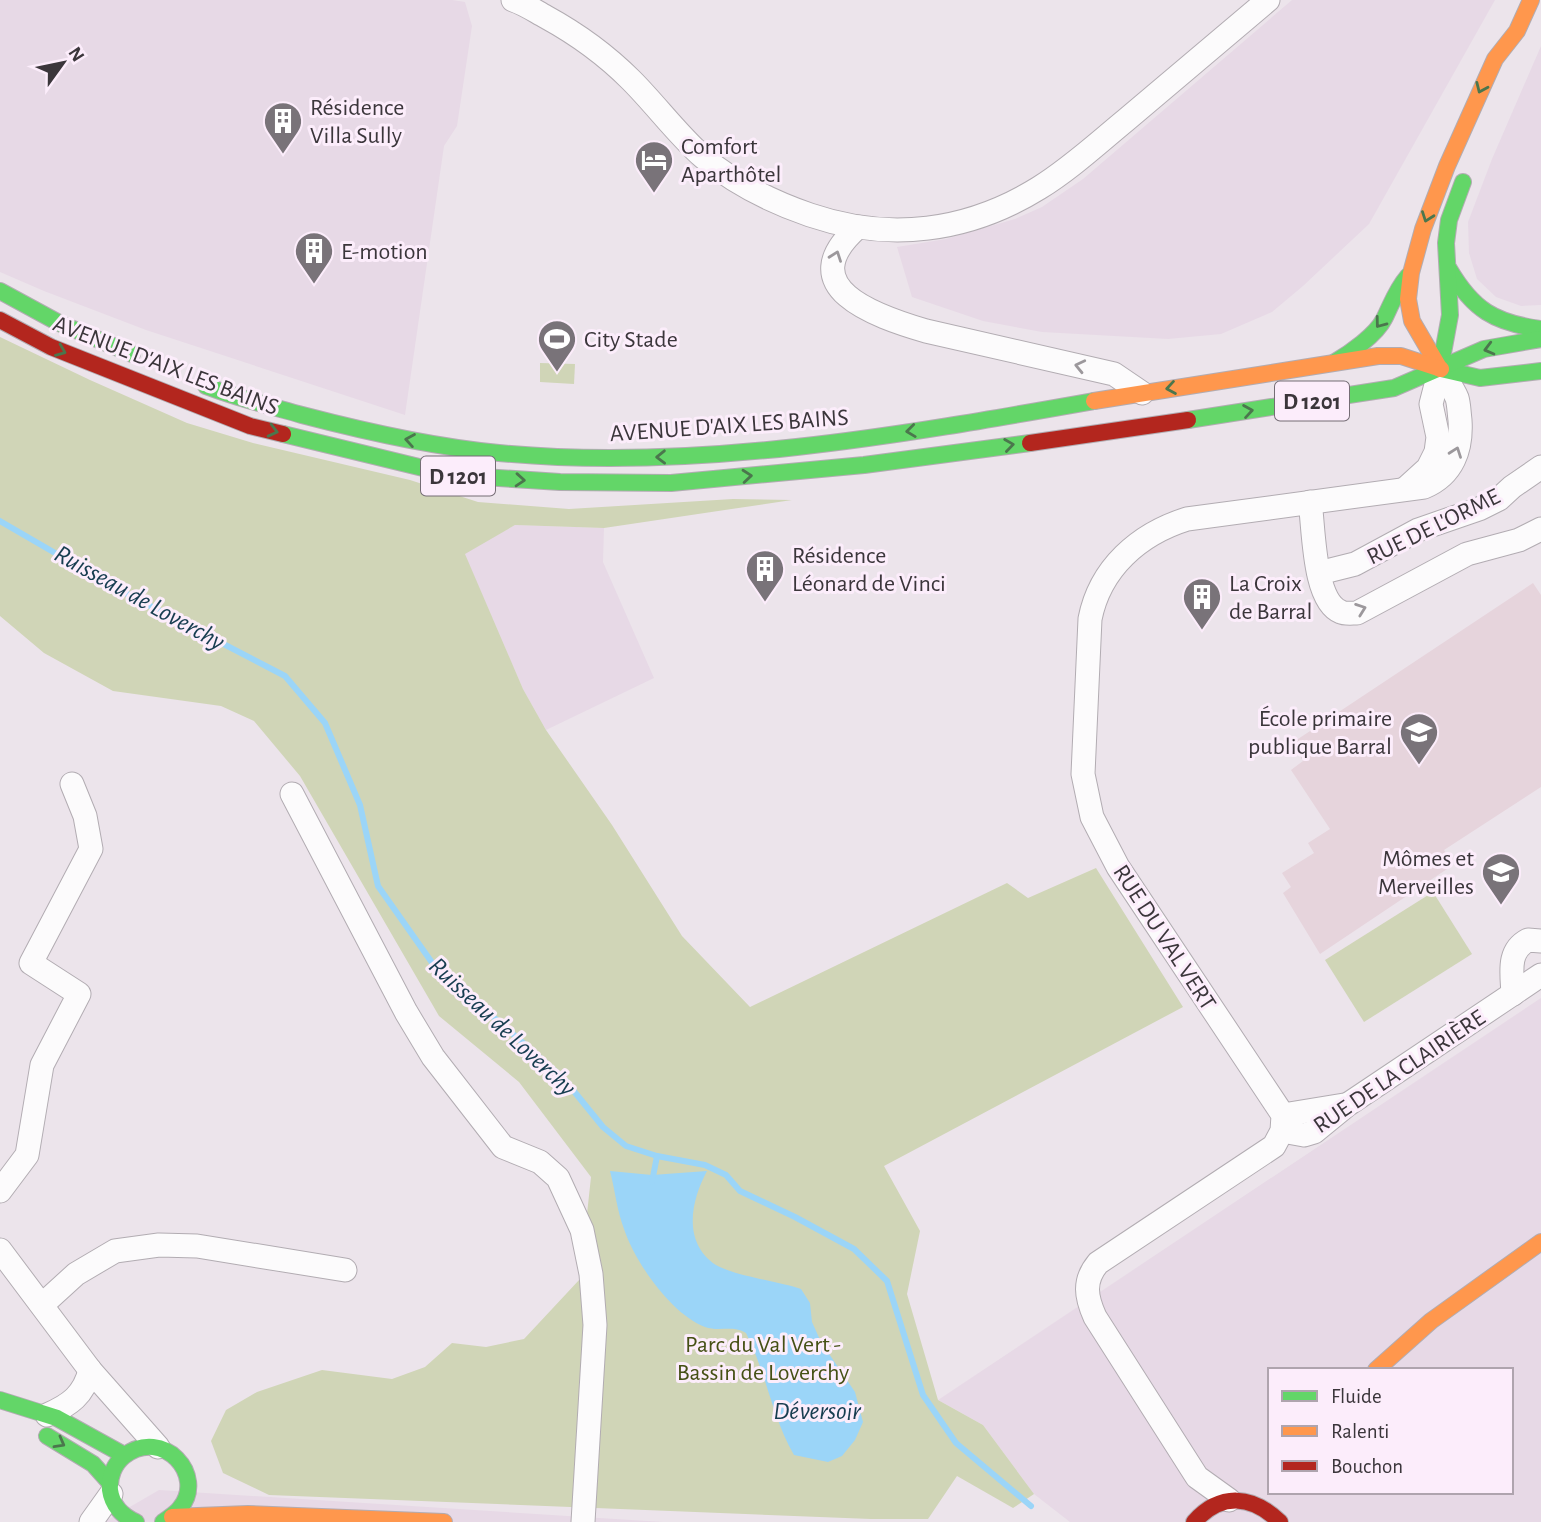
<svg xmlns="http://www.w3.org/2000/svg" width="1541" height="1522" font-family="'Alegreya Sans',sans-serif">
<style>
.built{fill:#e7d9e6;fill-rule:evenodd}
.education{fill:#e6d4dc}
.green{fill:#d0d5b7}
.water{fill:#9bd5f8}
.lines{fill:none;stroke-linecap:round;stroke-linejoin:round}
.stream{stroke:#9bd5f8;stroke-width:6}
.street-casing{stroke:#b2acb2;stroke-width:25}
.fast-casing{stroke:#b2acb2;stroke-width:18}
.slow-casing{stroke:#b2acb2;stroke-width:18}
.jam-casing{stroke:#b2acb2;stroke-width:18}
.street{stroke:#fcfbfc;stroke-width:23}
.fast{stroke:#63d668;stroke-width:16}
.slow{stroke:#ff974d;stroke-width:16}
.jam{stroke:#b3261e;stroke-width:16}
.oneway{stroke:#4b764d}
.oneway2{stroke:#9c989c}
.labels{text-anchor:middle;stroke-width:6;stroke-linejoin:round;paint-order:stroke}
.shield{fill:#fcedfb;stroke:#756d75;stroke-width:2}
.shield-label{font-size:23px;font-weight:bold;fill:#3b363b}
.poi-label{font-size:24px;fill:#3b363b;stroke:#fcedfb;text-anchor:start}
.street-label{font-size:24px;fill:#3b363b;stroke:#fcedfb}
.park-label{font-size:24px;fill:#455015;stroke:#fcedfb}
.water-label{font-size:26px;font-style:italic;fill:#173d50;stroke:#fcedfb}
</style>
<rect width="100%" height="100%" fill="#ece4eb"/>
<g class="built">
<polygon points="0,0 452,0 465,2 472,26 457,126 444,146 405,415 146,330 44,291 0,272"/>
<polygon points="1292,0 1495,0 1369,224 1303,286 1272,312 1221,334 1168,339 1042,332 983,321 912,297 897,247 946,239 1015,219 1042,207 1083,179"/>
<polygon points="1541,46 1541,305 1521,306 1496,297 1477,279 1469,253 1468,222 1492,159"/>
<polygon points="515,525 604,528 603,562 654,678 546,730 523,689 464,553"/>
<path d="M 1541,998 L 1541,1522 L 1070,1522 L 1034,1494 L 983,1425 L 938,1400 ZM 1270,1370 L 1511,1370 L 1511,1492 L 1270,1492 Z"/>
<polygon points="159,1490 663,1522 104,1522"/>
</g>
<polygon class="education" points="1533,583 1541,595 1541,787 1444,850 1453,865 1320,954 1283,893 1291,887 1282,873 1314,853 1308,843 1330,829 1291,770 1303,761 1292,743"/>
<g class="green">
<polygon points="0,337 90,380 187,423 253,443 410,480 478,502 569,509 733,499 792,500 604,528 515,525 465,554 523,689 546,730 612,825 682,936 750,1007 1007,883 1028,898 1096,868 1183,1007 884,1166 920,1231 907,1294 938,1400 983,1425 1034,1494 1013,1508 957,1476 928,1519 871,1519 269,1495 223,1473 211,1441 226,1410 257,1392 322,1370 392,1379 425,1367 452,1343 486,1347 524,1339 580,1279 591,1177 519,1082 439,1016 300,776 254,721 221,706 113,691 44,653 0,616"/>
<polygon points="540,363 575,364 574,384 540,382"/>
<polygon points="1433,892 1472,954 1364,1022 1325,960"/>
</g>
<path class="water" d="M 610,1171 L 652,1175 L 707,1171 C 691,1201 682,1242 716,1265 C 732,1275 780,1282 801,1289 L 810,1303 L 812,1322 L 821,1342 L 855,1392 L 863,1422 L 855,1440 L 842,1456 L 828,1462 L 794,1455 C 772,1417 766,1372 746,1333 C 733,1325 718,1332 705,1327 C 671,1314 635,1262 624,1229 C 617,1211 615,1190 610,1171 Z"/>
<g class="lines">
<g class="stream">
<polyline points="0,521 112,586 285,676 325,723 360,805 378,886 433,964 564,1079 603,1127 626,1146 657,1156 705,1165 726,1175 740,1191 795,1217 854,1249 887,1281 923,1395 956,1443 1031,1506"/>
<polyline points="652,1182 657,1156"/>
</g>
<g class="street-casing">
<g id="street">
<path d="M 513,0 C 525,4 535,11 546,17 C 577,34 606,55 631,80 C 656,105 677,134 703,157 C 734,183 772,202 810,215 C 889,242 968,232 1039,188 C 1070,169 1098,143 1126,120 C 1174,80 1221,40 1268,0"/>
<path d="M 858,227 C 790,287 875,316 926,331 L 1114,374 L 1142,393"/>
<polyline points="1406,488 1428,468 1436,452 1438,437 1431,404 1440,369"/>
<path d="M 1310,502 C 1314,528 1313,601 1341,612 C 1345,614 1352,613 1357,613 L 1467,554 L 1519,540 L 1541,529"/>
<polyline points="1319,573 1355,564 1418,530 1479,509 1499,499 1512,487 1541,467"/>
<polyline points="292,794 406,1012 433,1057 503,1147 540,1162 558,1178 582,1230 591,1274 595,1325 583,1522"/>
<path d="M 1513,994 C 1512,973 1507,951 1528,940 L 1541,941"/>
<polyline points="1283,1115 1344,1105"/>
<polyline points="1282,1131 1304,1135 1314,1132 1347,1105 1541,975"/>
<polyline points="0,1191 27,1155 42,1065 79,994 31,963 91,849 85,816 72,784"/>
<polyline points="0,1250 90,1370 158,1447"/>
<polyline points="42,1305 76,1274 115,1251 159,1245 197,1246 345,1270"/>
<path d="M 47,1415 C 70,1405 84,1395 90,1370"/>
<path d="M 1229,1500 L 1197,1477 L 1095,1317 C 1086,1297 1083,1281 1098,1263 L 1274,1146 L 1282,1131 L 1283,1115 L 1118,867 L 1092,817 L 1083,774 L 1090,619 C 1100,568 1139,534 1187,519 L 1424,487 C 1453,475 1462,449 1460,420 C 1459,413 1459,404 1457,398 C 1453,388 1445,378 1440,369"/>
<polyline points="91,1522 111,1494"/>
</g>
</g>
<g class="fast-casing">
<g id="fast">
<path d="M 1449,269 C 1473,310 1495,323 1541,329"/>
<polyline points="0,291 59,323 132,354"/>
<path d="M 1335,362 C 1350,353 1376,335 1384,319 C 1392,303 1396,290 1408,276"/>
<polyline points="1440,369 1450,315 1446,243 1449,220 1463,182"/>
<polyline points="1441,369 1480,378 1541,371"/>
<path d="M 206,386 C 237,398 270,406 302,415 C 367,432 433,447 499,453 C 694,472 902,435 1094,401"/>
<polyline points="1188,420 1394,388 1484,349 1541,339"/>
<polyline points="283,434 452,475 560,482 671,483 864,465 1030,443"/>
<polyline points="0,1400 57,1418 124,1455"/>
<polyline points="47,1436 93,1464 110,1483"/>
<path d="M 136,1522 C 122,1516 112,1505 110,1490 C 109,1477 114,1464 124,1456 C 163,1426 207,1476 180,1508 C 176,1514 168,1518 163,1522"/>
</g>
</g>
<g class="slow-casing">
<g id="slow">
<polyline points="1440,369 1412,321 1408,299 1411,273 1423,229 1447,166 1495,59 1517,31 1531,0"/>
<polyline points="1094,401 1378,356 1401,356 1441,369"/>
<polyline points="1376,1370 1431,1321 1541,1242"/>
<polyline points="172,1517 248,1514 444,1522"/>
</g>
</g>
<g class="jam-casing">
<g id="jam">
<polyline points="0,320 51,347 250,426 283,434"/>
<polyline points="1030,443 1188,420"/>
<path d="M 1194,1522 C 1221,1492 1252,1495 1280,1522"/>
</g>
</g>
<use href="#street" class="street"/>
<use href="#fast" class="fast"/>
<use href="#slow" class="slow"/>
<use href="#jam" class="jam"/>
</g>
<defs><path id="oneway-chevron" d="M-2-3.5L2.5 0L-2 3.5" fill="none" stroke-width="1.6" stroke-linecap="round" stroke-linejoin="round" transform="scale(1.75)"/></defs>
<g class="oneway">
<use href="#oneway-chevron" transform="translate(1481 88) rotate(114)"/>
<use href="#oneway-chevron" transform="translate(1427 217) rotate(110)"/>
<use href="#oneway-chevron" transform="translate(1380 323) rotate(127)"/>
<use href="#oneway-chevron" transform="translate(1489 349) rotate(165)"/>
<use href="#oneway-chevron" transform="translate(61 351) rotate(22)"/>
<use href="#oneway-chevron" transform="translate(1171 388) rotate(171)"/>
<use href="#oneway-chevron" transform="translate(1248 411) rotate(-9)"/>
<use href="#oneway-chevron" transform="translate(273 431) rotate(14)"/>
<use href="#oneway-chevron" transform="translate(911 431) rotate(173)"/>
<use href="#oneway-chevron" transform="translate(410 440) rotate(-170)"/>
<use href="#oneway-chevron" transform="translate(1009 445) rotate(-8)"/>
<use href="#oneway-chevron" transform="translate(661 457) rotate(179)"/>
<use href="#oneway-chevron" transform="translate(747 476) rotate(-5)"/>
<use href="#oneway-chevron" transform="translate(520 480) rotate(4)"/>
<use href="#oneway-chevron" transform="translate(60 1443) rotate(29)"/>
</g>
<g class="oneway2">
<use href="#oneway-chevron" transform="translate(836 256) rotate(-70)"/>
<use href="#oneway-chevron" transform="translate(1080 366) rotate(-167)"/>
<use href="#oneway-chevron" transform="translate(1456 452) rotate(-70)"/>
<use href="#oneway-chevron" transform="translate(1361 609) rotate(-20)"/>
</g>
<defs>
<g id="building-pin" transform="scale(2.0125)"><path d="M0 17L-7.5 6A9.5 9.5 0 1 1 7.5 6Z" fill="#797379" stroke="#fcedfb"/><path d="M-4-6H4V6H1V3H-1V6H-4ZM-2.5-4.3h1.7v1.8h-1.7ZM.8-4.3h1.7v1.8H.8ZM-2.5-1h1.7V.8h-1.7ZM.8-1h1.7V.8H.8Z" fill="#fff"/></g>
<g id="hotel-pin" transform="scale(2.0125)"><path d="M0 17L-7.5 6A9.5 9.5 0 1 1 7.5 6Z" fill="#797379" stroke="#fcedfb"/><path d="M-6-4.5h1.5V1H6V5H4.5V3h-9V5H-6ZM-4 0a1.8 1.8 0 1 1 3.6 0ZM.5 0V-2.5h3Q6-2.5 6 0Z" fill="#fff"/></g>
<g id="stadium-pin" transform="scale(2.0125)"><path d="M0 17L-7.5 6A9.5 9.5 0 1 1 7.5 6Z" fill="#797379" stroke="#fcedfb"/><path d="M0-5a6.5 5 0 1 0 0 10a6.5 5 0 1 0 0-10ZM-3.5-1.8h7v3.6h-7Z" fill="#fff"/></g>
<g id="school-pin" transform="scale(2.0125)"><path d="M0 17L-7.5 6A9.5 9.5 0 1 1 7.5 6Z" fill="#797379" stroke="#fcedfb"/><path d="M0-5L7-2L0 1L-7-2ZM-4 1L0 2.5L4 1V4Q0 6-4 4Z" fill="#fff"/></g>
</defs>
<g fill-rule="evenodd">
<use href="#building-pin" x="283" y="121"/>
<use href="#hotel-pin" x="654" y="160"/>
<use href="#building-pin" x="314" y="251"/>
<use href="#stadium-pin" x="557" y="339"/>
<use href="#building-pin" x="765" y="569"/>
<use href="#building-pin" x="1202" y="597"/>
<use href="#school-pin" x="1419" y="732"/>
<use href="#school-pin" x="1501" y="872"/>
</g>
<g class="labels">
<g class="shield">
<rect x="1275" y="381.5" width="74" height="39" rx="5"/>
<rect x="421" y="456.5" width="74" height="39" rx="5"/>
</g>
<g class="shield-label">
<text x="1312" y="409">D 1201</text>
<text x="458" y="484">D 1201</text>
</g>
<g class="poi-label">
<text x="310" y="115">Résidence<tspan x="310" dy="28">Villa Sully</tspan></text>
<text x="681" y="154">Comfort<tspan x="681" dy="28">Aparthôtel</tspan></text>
<text x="341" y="259">E-motion</text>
<text x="584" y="347">City Stade</text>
<text x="792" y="563">Résidence<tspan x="792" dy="28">Léonard de Vinci</tspan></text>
<text x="1229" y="591">La Croix<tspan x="1229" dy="28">de Barral</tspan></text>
<text x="1392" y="726" text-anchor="end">École primaire<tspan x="1392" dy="28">publique Barral</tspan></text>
<text x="1474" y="866" text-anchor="end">Mômes et<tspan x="1474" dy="28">Merveilles</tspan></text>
</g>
<g class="street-label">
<text transform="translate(166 365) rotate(21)" y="8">AVENUE D'AIX LES BAINS</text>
<text transform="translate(729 425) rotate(-4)" y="8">AVENUE D'AIX LES BAINS</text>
<text transform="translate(1433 526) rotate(-26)" y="8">RUE DE L'ORME</text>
<text transform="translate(1165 937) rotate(57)" y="8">RUE DU VAL VERT</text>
<text transform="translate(1399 1071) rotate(-34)" y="8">RUE DE LA CLAIRIÈRE</text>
</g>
<g class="park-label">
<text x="763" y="1352">Parc du Val Vert -<tspan x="763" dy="28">Bassin de Loverchy</tspan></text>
</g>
<g class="water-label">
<text transform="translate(140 597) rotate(29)" y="9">Ruisseau de Loverchy</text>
<text transform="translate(503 1026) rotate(43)" y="9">Ruisseau de Loverchy</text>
<text x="817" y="1419">Déversoir</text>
</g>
</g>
<rect x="1268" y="1368" width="245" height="126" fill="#fcedfb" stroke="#afa4ae" stroke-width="2"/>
<rect x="1282" y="1391" width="35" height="10" fill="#63d668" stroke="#afa4ae" stroke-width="2"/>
<text x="1331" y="1403" font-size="21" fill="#3b363b">Fluide</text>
<rect x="1282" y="1426" width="35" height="10" fill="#ff974d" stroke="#afa4ae" stroke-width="2"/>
<text x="1331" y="1438" font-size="21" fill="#3b363b">Ralenti</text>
<rect x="1282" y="1461" width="35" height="10" fill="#b3261e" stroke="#afa4ae" stroke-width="2"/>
<text x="1331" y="1473" font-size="21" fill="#3b363b">Bouchon</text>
<g transform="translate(63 63) rotate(57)" stroke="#fcedfb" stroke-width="5" paint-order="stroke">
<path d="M0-5L12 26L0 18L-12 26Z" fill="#3b363b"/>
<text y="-10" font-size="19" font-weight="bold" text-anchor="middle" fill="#3b363b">N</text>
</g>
</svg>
